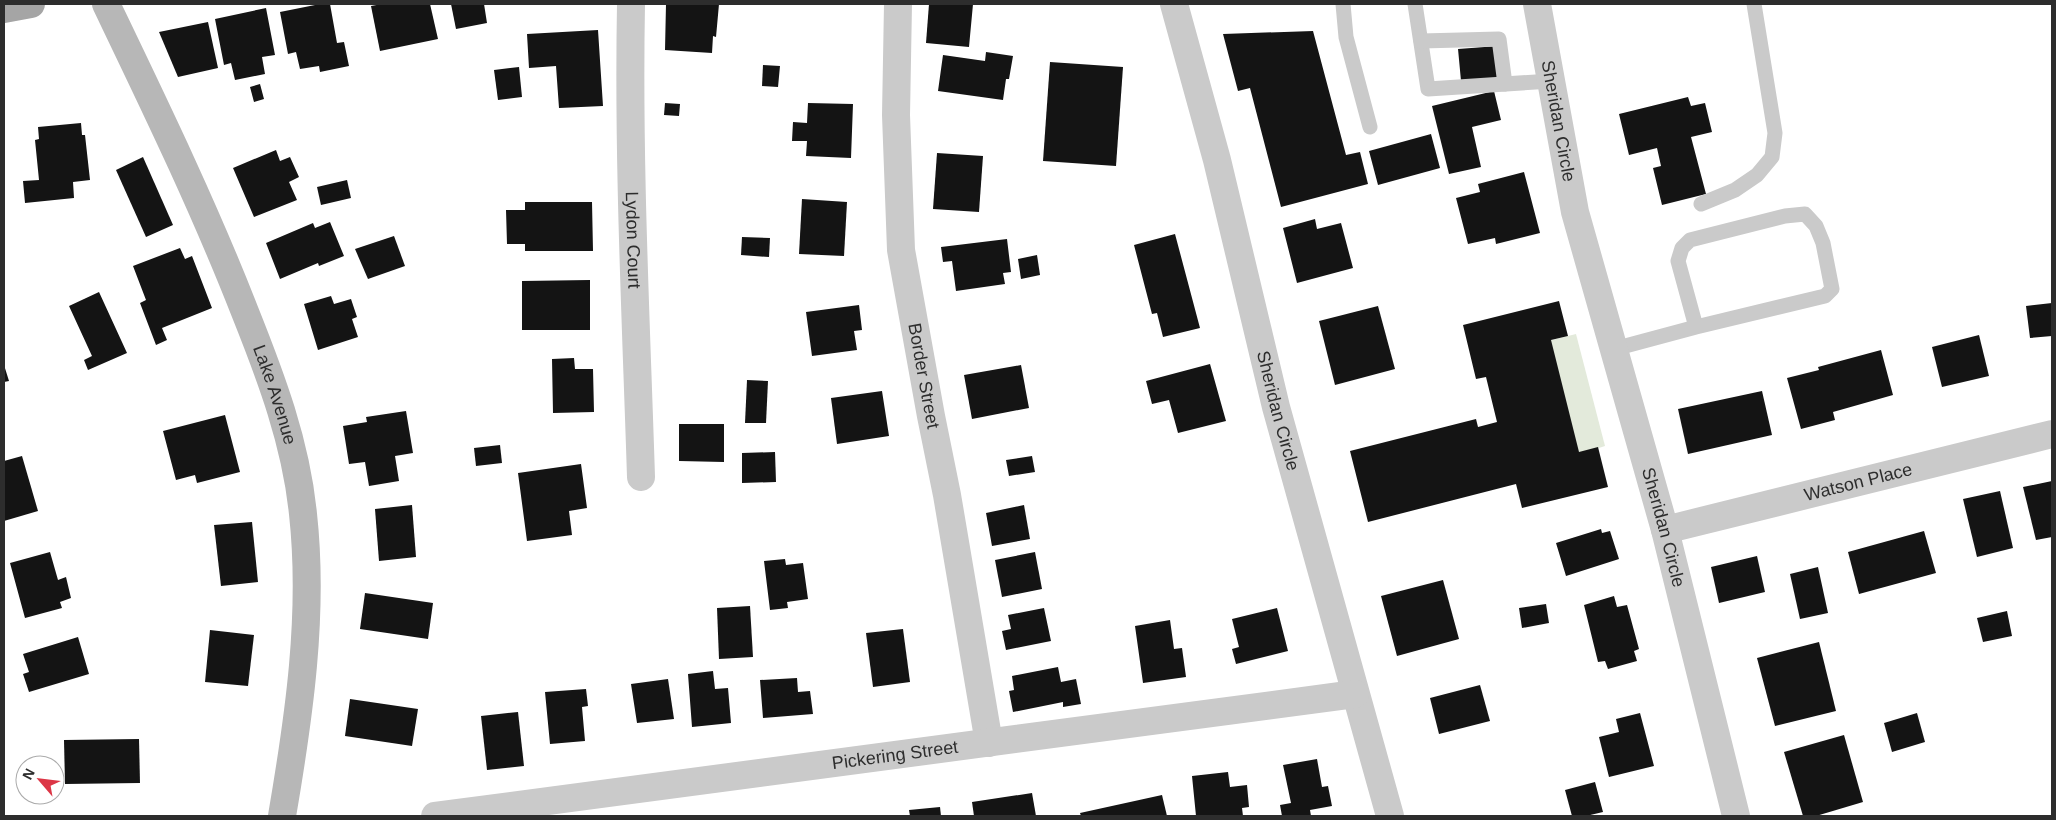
<svg xmlns="http://www.w3.org/2000/svg" width="2056" height="820" font-family="Helvetica,sans-serif">
<style>
.green{fill:#e3eadb}
.building{fill:#141414}
.lines{fill:none;stroke-linecap:round;stroke-linejoin:round}
.lane{stroke:#cacaca;stroke-width:15}
.street{stroke:#cacaca;stroke-width:28}
.secondary{stroke:#b7b7b7;stroke-width:28}
.primary{stroke:#a5a5a5;stroke-width:28}
.labels{text-anchor:middle;stroke-width:5;stroke-linejoin:round;paint-order:stroke}
.street-label{font-size:18px;fill:#2d2d2d;stroke:#fff}
</style>
<rect width="100%" height="100%" fill="#fff"/>
<polygon class="green" points="1576,334 1605,446 1571,457 1544,342"/>
<g class="building">
<polygon points="320,4 330,4 337,43 344,42 349,66 320,72 319,66 300,69 296,52 288,54 280,12"/>
<polygon points="382,4 430,4 438,39 380,51 371,6"/>
<polygon points="451,4 484,4 487,23 456,29"/>
<polygon points="666,4 719,4 716,37 713,36 712,53 665,50"/>
<polygon points="929,4 973,4 969,47 926,43"/>
<polygon points="266,8 275,55 262,57 265,74 235,80 231,63 224,65 215,19"/>
<polygon points="208,22 218,68 178,77 159,32"/>
<polygon points="598,30 603,106 559,108 556,66 529,68 527,34"/>
<polygon points="1313,31 1346,155 1360,152 1368,184 1281,207 1250,88 1238,91 1223,34"/>
<polygon points="1498,46 1500,78 1461,81 1458,49"/>
<polygon points="986,52 1013,56 1009,79 1006,79 1003,100 938,91 943,55 985,61"/>
<polygon points="1050,62 1123,67 1116,166 1043,161"/>
<polygon points="763,65 780,66 778,87 762,86"/>
<polygon points="519,67 522,97 498,100 494,70"/>
<polygon points="260,84 264,99 254,102 250,87"/>
<polygon points="1494,91 1501,120 1472,127 1481,167 1449,174 1432,106"/>
<polygon points="1688,97 1691,106 1705,103 1712,132 1691,137 1706,194 1662,205 1653,168 1661,166 1657,148 1629,155 1619,114"/>
<polygon points="665,103 680,104 679,116 664,115"/>
<polygon points="808,103 853,104 851,158 806,156 807,141 792,141 793,122 807,123"/>
<polygon points="81,123 82,135 85,135 90,180 73,182 74,198 25,203 23,181 39,180 35,140 39,139 38,127"/>
<polygon points="1431,134 1440,168 1378,185 1369,151"/>
<polygon points="276,150 280,161 290,157 299,177 289,182 297,200 254,217 233,168"/>
<polygon points="937,153 983,156 979,212 933,209"/>
<polygon points="143,157 173,225 146,237 116,170"/>
<polygon points="1524,172 1540,233 1496,244 1495,238 1468,244 1456,198 1480,192 1478,184"/>
<polygon points="347,180 351,198 321,205 317,187"/>
<polygon points="802,199 847,202 844,256 799,254"/>
<polygon points="525,202 592,202 593,251 525,251 525,244 507,244 506,210 525,210"/>
<polygon points="1315,219 1317,229 1341,223 1353,268 1297,283 1283,228"/>
<polygon points="330,222 344,256 319,266 318,263 280,279 266,243 313,223 315,228"/>
<polygon points="1175,234 1200,328 1163,337 1157,313 1152,314 1134,245"/>
<polygon points="394,236 405,266 368,279 355,249"/>
<polygon points="742,237 770,238 769,257 741,255"/>
<polygon points="1007,239 1011,272 1003,273 1005,284 956,291 952,261 943,262 941,247"/>
<polygon points="180,248 185,259 192,256 212,308 162,328 167,340 156,345 140,303 146,300 133,266"/>
<polygon points="1037,255 1040,275 1021,279 1018,259"/>
<polygon points="590,280 590,330 522,330 522,281"/>
<polygon points="99,292 127,353 88,370 84,360 92,356 69,306"/>
<polygon points="331,296 334,304 351,299 357,317 352,319 358,337 318,350 304,304"/>
<polygon points="1559,301 1568,336 1551,340 1579,452 1598,447 1608,487 1522,508 1516,484 1368,522 1350,451 1476,419 1478,427 1497,422 1486,377 1476,379 1463,325"/>
<polygon points="2052,303 2052,336 2030,338 2026,306"/>
<polygon points="859,305 862,330 854,331 857,350 812,356 806,312"/>
<polygon points="1378,306 1395,369 1335,385 1319,321"/>
<polygon points="1979,335 1989,376 1942,387 1932,347"/>
<polygon points="1881,350 1893,395 1833,412 1835,420 1801,429 1787,378 1819,370 1818,367"/>
<polygon points="574,358 575,369 593,369 594,412 553,413 552,359"/>
<polygon points="1210,364 1226,421 1178,433 1169,400 1152,404 1146,381"/>
<polygon points="4,365 9,381 4,382"/>
<polygon points="1021,365 1029,408 972,419 964,375"/>
<polygon points="747,380 768,381 766,423 745,423"/>
<polygon points="882,391 889,436 837,444 831,398"/>
<polygon points="1762,391 1772,435 1688,454 1678,409"/>
<polygon points="406,411 413,453 395,456 399,481 369,486 365,462 349,464 343,426 367,422 366,417"/>
<polygon points="225,415 240,472 197,483 195,475 176,480 163,431"/>
<polygon points="679,424 724,424 724,462 679,461"/>
<polygon points="500,445 502,463 476,466 474,448"/>
<polygon points="775,452 776,482 742,483 742,453"/>
<polygon points="22,456 38,511 4,521 4,461"/>
<polygon points="1032,456 1035,472 1009,476 1006,460"/>
<polygon points="581,464 587,508 569,511 572,535 527,541 518,473"/>
<polygon points="2052,481 2052,537 2036,540 2023,487"/>
<polygon points="2000,491 2013,548 1977,557 1963,499"/>
<polygon points="412,505 416,557 379,561 375,509"/>
<polygon points="1024,505 1030,539 992,546 986,513"/>
<polygon points="252,522 258,582 221,586 214,525"/>
<polygon points="1601,529 1602,533 1610,531 1619,559 1566,576 1556,543"/>
<polygon points="1924,531 1936,573 1859,594 1848,552"/>
<polygon points="50,552 58,580 66,577 71,598 60,602 62,608 25,618 10,563"/>
<polygon points="1035,552 1042,589 1002,597 995,560"/>
<polygon points="1757,556 1765,592 1719,603 1711,567"/>
<polygon points="785,559 786,565 803,563 808,599 787,602 788,608 770,610 764,561"/>
<polygon points="1818,567 1828,613 1800,619 1790,574"/>
<polygon points="1443,580 1459,639 1397,656 1381,596"/>
<polygon points="365,593 433,603 428,639 360,629"/>
<polygon points="1614,596 1617,607 1627,605 1639,649 1634,651 1637,661 1608,669 1605,661 1598,662 1584,605"/>
<polygon points="1546,604 1549,623 1522,628 1519,608"/>
<polygon points="750,606 753,657 719,659 717,608"/>
<polygon points="1044,608 1051,641 1006,650 1002,631 1011,629 1008,615"/>
<polygon points="1277,608 1288,651 1236,664 1232,649 1239,647 1232,619"/>
<polygon points="2007,611 2012,636 1983,642 1977,618"/>
<polygon points="1170,620 1174,649 1182,648 1186,677 1143,683 1135,626"/>
<polygon points="903,629 910,682 873,687 866,633"/>
<polygon points="210,630 254,635 248,686 205,682"/>
<polygon points="78,637 89,674 29,692 23,674 29,672 23,654"/>
<polygon points="1819,642 1836,711 1775,726 1757,658"/>
<polygon points="1058,667 1061,682 1076,679 1081,704 1063,707 1063,702 1013,712 1009,691 1014,690 1012,676"/>
<polygon points="713,671 715,689 728,688 731,723 692,727 688,674"/>
<polygon points="797,678 798,692 810,691 813,714 763,718 760,680"/>
<polygon points="668,679 674,719 637,723 631,684"/>
<polygon points="1480,685 1490,721 1439,734 1430,698"/>
<polygon points="586,689 588,706 582,707 585,741 550,744 545,692"/>
<polygon points="350,699 418,709 412,746 345,736"/>
<polygon points="518,712 524,766 487,770 481,716"/>
<polygon points="1640,713 1654,766 1609,777 1599,737 1619,732 1616,719"/>
<polygon points="1917,713 1925,742 1892,752 1884,723"/>
<polygon points="1844,735 1863,802 1816,816 1803,816 1784,752"/>
<polygon points="139,739 140,783 65,784 64,740"/>
<polygon points="1317,759 1322,787 1328,786 1332,806 1310,810 1311,816 1282,816 1280,805 1291,803 1283,765"/>
<polygon points="1228,772 1230,787 1247,785 1249,807 1242,808 1243,816 1196,816 1192,776"/>
<polygon points="1595,782 1603,812 1586,816 1572,816 1565,790"/>
<polygon points="1032,793 1036,816 974,816 972,802"/>
<polygon points="1162,795 1167,816 1081,816 1080,813"/>
<polygon points="940,807 941,816 910,816 909,810"/>
</g>
<g class="lines">
<g class="lane">
<polyline points="1343,4 1346,37 1370,127"/>
<polyline points="1415,4 1428,89 1551,81"/>
<polyline points="1421,41 1499,39 1505,84"/>
<polyline points="1701,204 1735,190 1757,175 1772,157 1775,133 1754,4"/>
<polyline points="1614,349 1696,327 1825,296 1832,289 1823,243 1816,226 1805,214 1785,216 1690,240 1682,248 1678,261 1696,327"/>
</g>
<g class="street">
<path id="s1" d="M 631,4 C 628,162 636,319 641,477"/>
<path id="s2" d="M 898,4 L 896,115 L 901,250 L 931,416 L 947,495 L 989,743"/>
<path id="s3" d="M 1174,4 L 1217,160 L 1276,407 L 1390,816"/>
<path id="s4" d="M 1537,4 L 1575,212 L 1665,530 L 1736,816"/>
<path id="s5" d="M 1665,530 L 2052,434"/>
<path id="s6" d="M 435,816 L 1355,694"/>
</g>
<path class="secondary" id="s7" d="M 106,4 C 155,106 204,207 245,312 C 271,377 296,443 303,514 C 314,614 299,717 282,816"/>
<polyline class="primary" points="4,9 31,4"/>
</g>
<g class="labels">
<g class="street-label">
<text dy="6" stroke="none"><textPath href="#s4" startOffset="119">Sheridan Circle</textPath></text>
<text dy="6" stroke="none"><textPath href="#s1" startOffset="236">Lydon Court</textPath></text>
<text dy="6" stroke="none"><textPath href="#s2" startOffset="374">Border Street</textPath></text>
<text dy="6" stroke="none"><textPath href="#s7" startOffset="426">Lake Avenue</textPath></text>
<text dy="6" stroke="none"><textPath href="#s3" startOffset="420">Sheridan Circle</textPath></text>
<text dy="6" stroke="none"><textPath href="#s5" startOffset="199">Watson Place</textPath></text>
<text dy="6" stroke="none"><textPath href="#s4" startOffset="539">Sheridan Circle</textPath></text>
<text dy="6" stroke="none"><textPath href="#s6" startOffset="464">Pickering Street</textPath></text>
</g>
</g>
<rect width="2056" height="820" fill="none" stroke="#2d2d2d" stroke-width="10"/>
<g transform="translate(40 780) rotate(298)"><circle r="24" fill="#ffffff" stroke="#ababab"/>
<path d="M0-4L9 19L0 12L-9 19Z" fill="#dc3646"/>
<text y="-8" font-size="14" font-weight="bold" text-anchor="middle" fill="#2d2d2d">N</text>
</g>
</svg>
